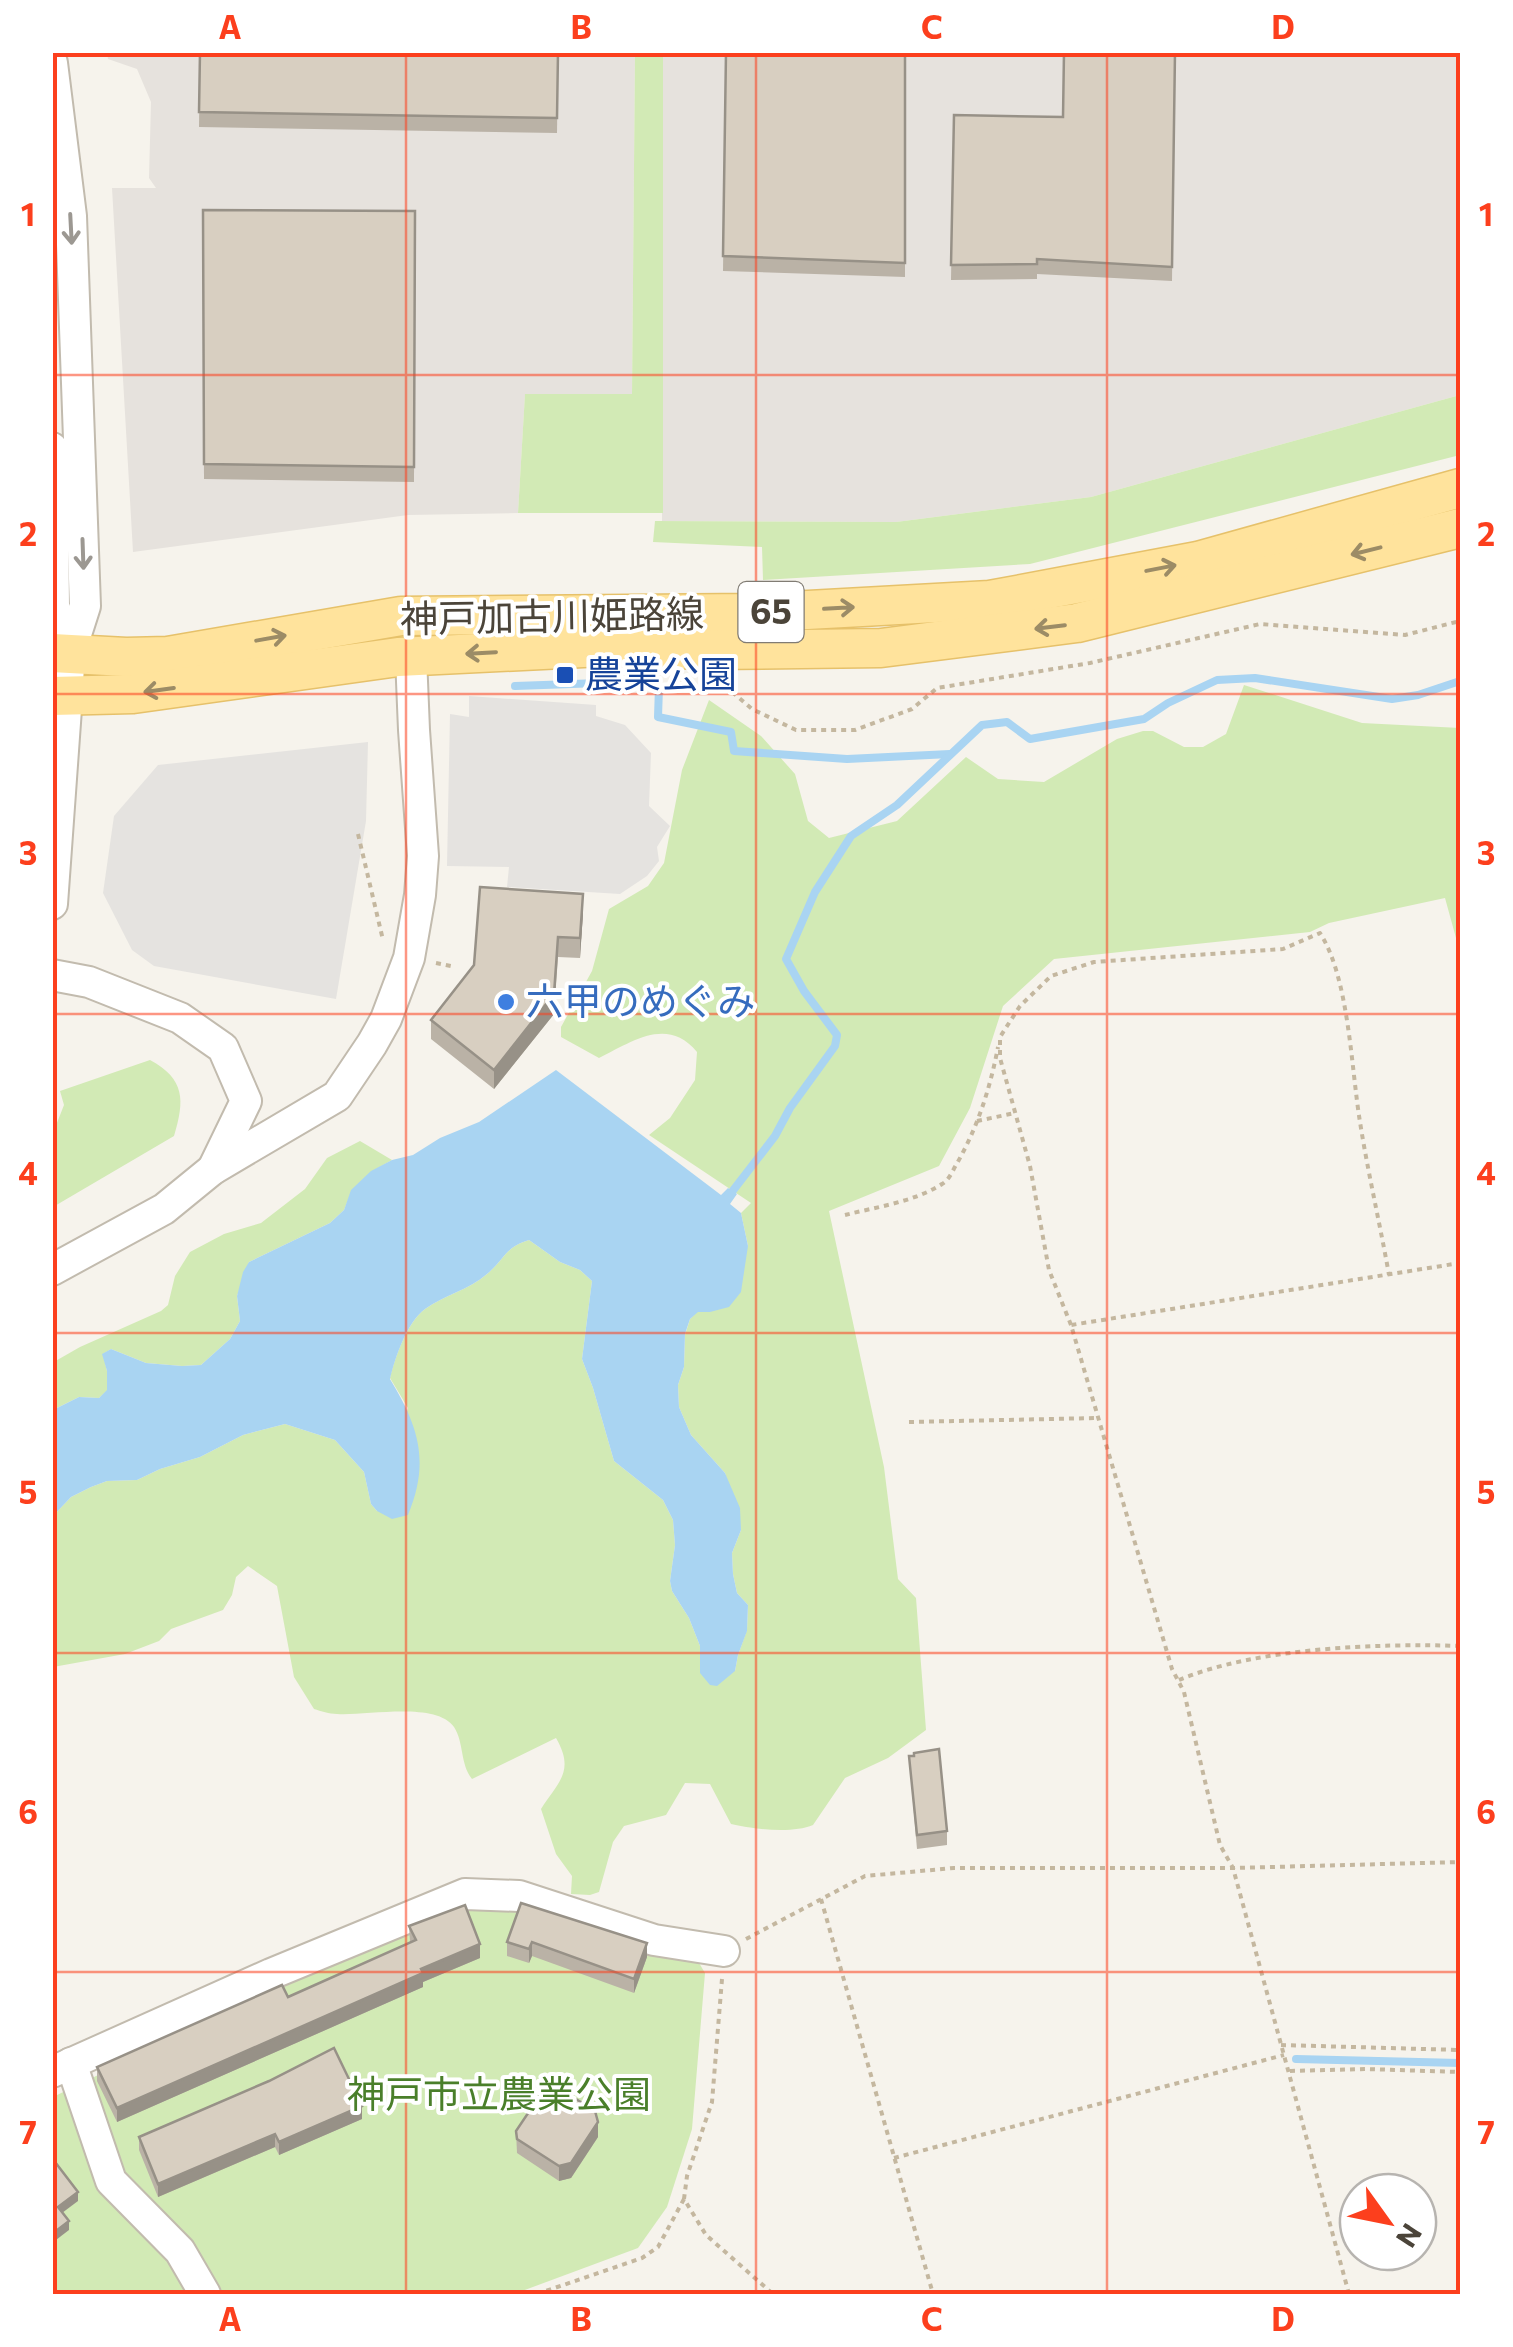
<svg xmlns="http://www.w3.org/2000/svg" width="1513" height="2347" font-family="Commissioner,'Noto Sans JP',sans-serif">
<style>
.industrial{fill:#e6e2dd}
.green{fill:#d2eab5}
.parking{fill:#e5e3e0}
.water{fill:#a9d4f2}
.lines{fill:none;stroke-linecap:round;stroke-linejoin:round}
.stream{stroke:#a9d4f2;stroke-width:8}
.minor-casing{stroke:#c2bbae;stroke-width:34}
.major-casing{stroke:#e6c16a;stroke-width:41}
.path{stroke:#c4b79f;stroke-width:4;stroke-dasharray:5 5;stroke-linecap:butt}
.minor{stroke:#fff;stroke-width:30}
.major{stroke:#ffe39c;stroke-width:38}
.wall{fill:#bab2a6}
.shaded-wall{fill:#979187}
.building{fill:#d8cfc1;stroke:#979187;stroke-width:2.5}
.oneway{stroke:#9c9892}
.oneway2{stroke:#9c8c66}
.grid{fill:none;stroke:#fc3f1d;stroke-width:2.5;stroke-opacity:0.55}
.transit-dot{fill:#1a4fb4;stroke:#fff;stroke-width:4}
.shop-dot{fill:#3f7fe0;stroke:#fff;stroke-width:4}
.labels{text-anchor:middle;stroke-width:8;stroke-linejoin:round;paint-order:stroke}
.shield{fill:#fff;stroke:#817c74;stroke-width:2.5}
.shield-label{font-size:35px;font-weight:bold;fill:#4b4439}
.street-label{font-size:38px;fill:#4b4439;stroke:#fff}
.transit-label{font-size:38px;fill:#164399;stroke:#fff;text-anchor:start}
.shop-label{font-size:38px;fill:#366cbe;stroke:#fff;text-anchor:start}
.park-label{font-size:38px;fill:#4a7f2a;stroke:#fff}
.neatline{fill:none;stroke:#fc3f1d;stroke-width:4}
.grid-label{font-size:32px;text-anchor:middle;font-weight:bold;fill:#fc3f1d}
</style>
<rect width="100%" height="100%" fill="#f6f3ec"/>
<g class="industrial">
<polygon points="107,53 635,53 632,395 525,395 518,513 408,515 133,552 112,188 156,188 149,178 151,102 137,69 108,59"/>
<polygon points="663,53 1460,53 1460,395 1091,497 896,522 662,521"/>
</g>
<g class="green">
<polygon points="635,53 663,53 663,513 518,513 525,394 632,394"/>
<polygon points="1460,395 1460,455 1030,564 763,580 762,547 653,542 655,521 896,522 1091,497"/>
<path d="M 1244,685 L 1362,723 L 1460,728 L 1460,938 L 1456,938 L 1445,898 L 1329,923 L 1310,932 L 1054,959 L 1003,1006 L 970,1108 L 939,1166 L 829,1211 L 884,1467 L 898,1579 L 916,1598 L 926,1730 L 888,1758 L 845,1778 L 813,1825 C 792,1834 753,1829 731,1824 L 710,1784 L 685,1783 L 666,1815 L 624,1826 L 613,1842 L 599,1892 L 590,1895 L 571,1894 L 572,1876 L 556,1854 L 541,1809 C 559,1781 575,1771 556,1738 L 472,1779 C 460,1764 464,1742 454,1727 C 436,1701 366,1716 337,1714 C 329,1714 321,1711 314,1709 L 294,1677 L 277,1586 L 248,1566 L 236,1577 L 232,1595 L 223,1610 L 171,1629 L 159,1641 L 125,1654 L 53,1667 L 53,1516 L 71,1497 L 91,1487 L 107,1481 L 137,1480 L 160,1469 L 200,1457 L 243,1435 L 285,1424 L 335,1440 L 364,1472 L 371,1504 L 377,1511 L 408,1408 L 390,1378 C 395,1358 407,1322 425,1309 C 444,1295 469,1290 487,1274 C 505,1259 505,1247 529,1240 L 560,1262 L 580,1270 L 592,1281 L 582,1359 L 593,1388 L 614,1461 L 663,1500 L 673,1520 L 675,1545 L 670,1581 L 672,1591 L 689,1618 L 700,1646 L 700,1673 L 735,1671 L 738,1655 L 747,1630 L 748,1605 L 737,1593 L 733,1574 L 732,1553 L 741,1530 L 725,1473 L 691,1435 L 679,1407 L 678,1385 L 684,1367 L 685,1335 L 690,1319 L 698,1311 L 710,1312 L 748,1246 L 741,1213 L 751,1203 L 649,1135 L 670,1118 L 695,1080 L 697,1052 C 667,1016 632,1042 599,1058 L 561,1037 L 561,1027 L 592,971 L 609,909 L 648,886 L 664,863 L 682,770 L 709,700 L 761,736 L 795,774 L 808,821 L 829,838 L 897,821 L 966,757 L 998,779 L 1044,782 L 1117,739 L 1143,731 L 1153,731 L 1184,747 L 1203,747 L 1226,734 Z"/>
<path d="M 150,1060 C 185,1079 185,1100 174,1136 L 53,1207 L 53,1133 L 64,1105 L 60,1091 Z"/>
<polygon points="360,1141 392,1160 371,1172 352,1190 344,1210 330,1223 249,1262 237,1296 240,1321 230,1339 201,1365 182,1366 146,1363 111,1349 103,1354 107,1371 108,1390 99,1398 79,1397 53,1410 52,1363 80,1347 161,1311 168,1305 175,1276 190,1252 224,1234 261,1223 305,1189 327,1158"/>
<polygon points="501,1879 680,1931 705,1973 692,2129 667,2207 638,2248 514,2294 53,2294 53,2097"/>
</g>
<g class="parking">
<polygon points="469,696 596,705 596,716 625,725 651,753 649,806 670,826 657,847 659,861 647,876 620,894 507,887 509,867 447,866 450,714 469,717"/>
<polygon points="368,742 366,821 336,999 154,966 132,950 103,893 114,816 158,765"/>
</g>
<path class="water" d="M 556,1070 L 721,1195 L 728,1188 L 737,1194 L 730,1204 L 741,1213 L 748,1246 L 741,1292 L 729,1307 L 710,1312 L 698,1312 L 690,1319 L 685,1334 L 684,1367 L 678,1385 L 679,1407 L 691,1435 L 725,1473 L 740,1508 L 741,1530 L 732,1553 L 733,1574 L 737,1593 L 748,1605 L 747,1631 L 738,1655 L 735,1671 L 717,1686 L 710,1685 L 700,1673 L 700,1646 L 689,1618 L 672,1591 L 670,1581 L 675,1545 L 673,1520 L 663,1500 L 614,1461 L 593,1388 L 582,1359 L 592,1281 L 580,1270 L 560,1262 L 529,1240 C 505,1247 505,1259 487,1274 C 469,1290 444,1295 425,1309 C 407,1322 395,1358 390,1379 C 419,1427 430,1462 408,1515 L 392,1519 L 377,1511 L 371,1504 L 364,1472 L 335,1440 L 285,1424 L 243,1435 L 200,1457 L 160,1469 L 137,1480 L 107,1481 L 91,1487 L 71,1497 L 53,1516 L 53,1410 L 79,1397 L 99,1398 L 107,1390 L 107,1371 L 102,1354 L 111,1349 L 146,1363 L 182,1366 L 201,1365 L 230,1339 L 240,1321 L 237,1296 L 243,1272 L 249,1262 L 330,1223 L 344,1210 L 351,1190 L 371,1171 L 392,1160 L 413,1155 L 440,1138 L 479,1122 Z"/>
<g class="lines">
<g class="stream">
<polyline points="515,686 629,682 659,687 658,717 731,732 734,751 847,759 950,754"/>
<polyline points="728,1197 775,1136 790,1108 835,1046 837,1035 804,991 786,959 815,892 851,836 897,805 982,725 1007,722 1030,739 1144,719 1168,703 1217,680 1255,678 1392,699 1418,695 1460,681"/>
<polyline points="1296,2059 1460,2063"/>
</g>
<g class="minor-casing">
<g id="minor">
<polyline points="52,63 71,216 85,606 70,653 52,904"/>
<polyline points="52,448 54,606 70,653"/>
<polyline points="52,975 89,982 180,1018 223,1048 246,1101 213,1169"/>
<polyline points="52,1270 164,1209 213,1169 337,1096 372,1044 386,1019 409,958 420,895 423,856 414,730 411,657"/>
<polyline points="71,2063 111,2181 180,2251 205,2294"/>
<polyline points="52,2072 271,1974 465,1894 519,1896 654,1940 724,1951"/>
</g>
</g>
<g class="major-casing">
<g id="major">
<polyline points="52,653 126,657 168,656 401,616 753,613 990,600 1198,561 1460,488"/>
<polyline points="52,696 133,694 398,657 603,647 711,650 881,648 1077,623 1460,528"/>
</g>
</g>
<g class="path">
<polyline points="717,679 752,709 796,730 855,730 912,709 937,688 1090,663 1260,624 1405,635 1460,621"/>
<polyline points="358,834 383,940"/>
<polyline points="436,963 451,966"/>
<polyline points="977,1121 1015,1113"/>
<path d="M 845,1215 C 876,1207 914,1202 942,1184 C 949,1180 952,1172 956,1165 C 977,1129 990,1089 998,1047"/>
<path d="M 1071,1325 L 1049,1270 L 1030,1166 L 1000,1058 L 1000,1037 L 1020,1006 L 1051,976 L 1094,962 L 1283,949 L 1320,933 C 1349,978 1351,1067 1360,1122 C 1368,1173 1380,1224 1389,1275"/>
<polyline points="909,1422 1098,1418"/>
<path d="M 1179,1680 C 1255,1648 1378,1643 1460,1646"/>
<polyline points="821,1899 933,2294"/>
<polyline points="746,1939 865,1876 954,1868 1233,1868 1460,1862"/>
<polyline points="722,1979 712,2102 687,2176 684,2199 706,2235 773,2294"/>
<polyline points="1281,2045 1460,2050"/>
<polyline points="1290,2071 1366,2069 1460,2072"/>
<polyline points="894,2158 1284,2055"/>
<polyline points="537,2294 642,2258 658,2247 684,2199"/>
<polyline points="1349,2294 1233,1868 1220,1845 1184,1692 1172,1669 1071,1325 1460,1263"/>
</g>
<use href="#minor" class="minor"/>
<use href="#major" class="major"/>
</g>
<g class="wall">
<polygon points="200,52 558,52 557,133 199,127"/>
<polygon points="726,52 905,52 905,277 723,271"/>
<polygon points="1175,52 1172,281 1037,274 1037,279 951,280 954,115 1063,117"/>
<polygon points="203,210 415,211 414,482 204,479"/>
<polygon points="583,913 580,958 558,957 554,1014 494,1089 431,1039 431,1020"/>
<polygon points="909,1756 947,1831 947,1845 917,1849"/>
<polygon points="521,1903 647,1957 634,1993 532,1956 529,1963 507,1956 507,1942"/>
<polygon points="409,1926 480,1958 423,1982 423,1987 117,2122 97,2081 97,2067 288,1997 410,1942"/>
<polygon points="362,2119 279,2155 275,2147 158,2197 139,2150 139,2137"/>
<polygon points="516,2131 598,2137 571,2178 559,2181 517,2153"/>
</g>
<g class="shaded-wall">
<polygon points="583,894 583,913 580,958 580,938"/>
<polygon points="558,937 554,1014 494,1089 494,1070"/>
<polygon points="532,1942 532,1956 529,1963 529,1949"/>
<polygon points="647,1943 647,1957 634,1993 634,1979"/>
<polygon points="480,1944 480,1958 423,1982 423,1987 117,2122 117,2108 421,1969"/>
<polygon points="362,2106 362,2119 279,2155 279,2142"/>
<polygon points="598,2122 598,2137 571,2178 559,2181 559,2166"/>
<polygon points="275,2134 275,2147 158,2197 158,2184"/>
<polygon points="78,2192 78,2201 58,2216 58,2207"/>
<polygon points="69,2221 69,2230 52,2243 52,2234"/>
</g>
<g class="building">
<polygon points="200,52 558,52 557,118 199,112"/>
<polygon points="726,52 905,52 905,263 723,256"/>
<polygon points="1064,52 1175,52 1172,267 1037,259 1037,264 951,265 954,115 1063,117"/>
<polygon points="203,210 415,211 414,467 204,464"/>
<polygon points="480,887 583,894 580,938 558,937 554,994 494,1070 431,1020 474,965"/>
<polygon points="939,1749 947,1831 917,1835 909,1756 914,1756 914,1753"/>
<polygon points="521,1903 647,1943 634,1979 532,1942 529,1949 507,1942"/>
<polygon points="465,1905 480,1944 421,1969 423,1973 117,2108 97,2067 282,1985 288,1997 416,1940 409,1926"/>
<polygon points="334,2048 362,2106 279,2142 275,2134 158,2184 139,2137 269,2081"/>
<polygon points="549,2082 595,2111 598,2122 571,2163 559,2166 517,2139 516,2131"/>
<polygon points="52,2158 78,2192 58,2207 69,2221 52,2234"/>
</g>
<defs><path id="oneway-shaft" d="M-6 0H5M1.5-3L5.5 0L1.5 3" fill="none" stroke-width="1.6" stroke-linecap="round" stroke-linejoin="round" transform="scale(2.5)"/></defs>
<g class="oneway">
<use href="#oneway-shaft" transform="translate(71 229) rotate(87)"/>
<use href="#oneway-shaft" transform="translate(83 554) rotate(88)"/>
</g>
<g class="oneway2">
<use href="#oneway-shaft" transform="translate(1366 551) rotate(166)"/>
<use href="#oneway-shaft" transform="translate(1161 568) rotate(-11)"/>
<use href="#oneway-shaft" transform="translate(839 608) rotate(-3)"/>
<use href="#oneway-shaft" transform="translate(1050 627) rotate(173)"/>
<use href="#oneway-shaft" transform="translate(271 638) rotate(-10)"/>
<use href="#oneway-shaft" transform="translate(481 653) rotate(177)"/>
<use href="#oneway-shaft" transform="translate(159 690) rotate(172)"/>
</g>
<path class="grid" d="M 406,52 L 406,2294M 756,52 L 756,2294M 1107,52 L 1107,2294M 52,375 L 1460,375M 52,694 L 1460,694M 52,1014 L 1460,1014M 52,1333 L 1460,1333M 52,1653 L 1460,1653M 52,1972 L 1460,1972"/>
<rect class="transit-dot" x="555" y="665" width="20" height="20" rx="5"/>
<circle class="shop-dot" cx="506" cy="1002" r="10"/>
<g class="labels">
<rect class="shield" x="738.5" y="582" width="65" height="60" rx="8"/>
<g class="shield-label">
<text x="771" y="624">65</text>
</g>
<g class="street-label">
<text transform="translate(552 617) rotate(-1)" y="13">神戸加古川姫路線</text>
</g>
<g class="transit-label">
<text x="585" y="688">農業公園</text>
</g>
<g class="shop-label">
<text x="526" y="1015">六甲のめぐみ</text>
</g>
<g class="park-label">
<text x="499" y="2108">神戸市立農業公園</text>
</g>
</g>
<rect width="1513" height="2347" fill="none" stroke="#ffffff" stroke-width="110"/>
<g transform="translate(1388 2222) rotate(123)"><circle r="48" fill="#ffffff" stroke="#b7b4b0" stroke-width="2.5"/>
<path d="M0-8L18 38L0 25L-18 38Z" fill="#fc3f1d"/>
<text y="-15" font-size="28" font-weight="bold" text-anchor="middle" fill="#4b4439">N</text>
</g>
<rect x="55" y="55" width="1403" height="2237" class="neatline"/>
<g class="grid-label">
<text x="230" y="39">A</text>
<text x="581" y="39">B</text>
<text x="932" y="39">C</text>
<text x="1283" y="39">D</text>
<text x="28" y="226">1</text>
<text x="1486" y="226">1</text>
<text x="28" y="546">2</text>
<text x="1486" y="546">2</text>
<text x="28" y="865">3</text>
<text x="1486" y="865">3</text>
<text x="28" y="1185">4</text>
<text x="1486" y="1185">4</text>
<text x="28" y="1504">5</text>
<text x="1486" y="1504">5</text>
<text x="28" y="1824">6</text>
<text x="1486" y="1824">6</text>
<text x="28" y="2144">7</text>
<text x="1486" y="2144">7</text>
<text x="230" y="2331">A</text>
<text x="581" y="2331">B</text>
<text x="932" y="2331">C</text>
<text x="1283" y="2331">D</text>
</g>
</svg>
